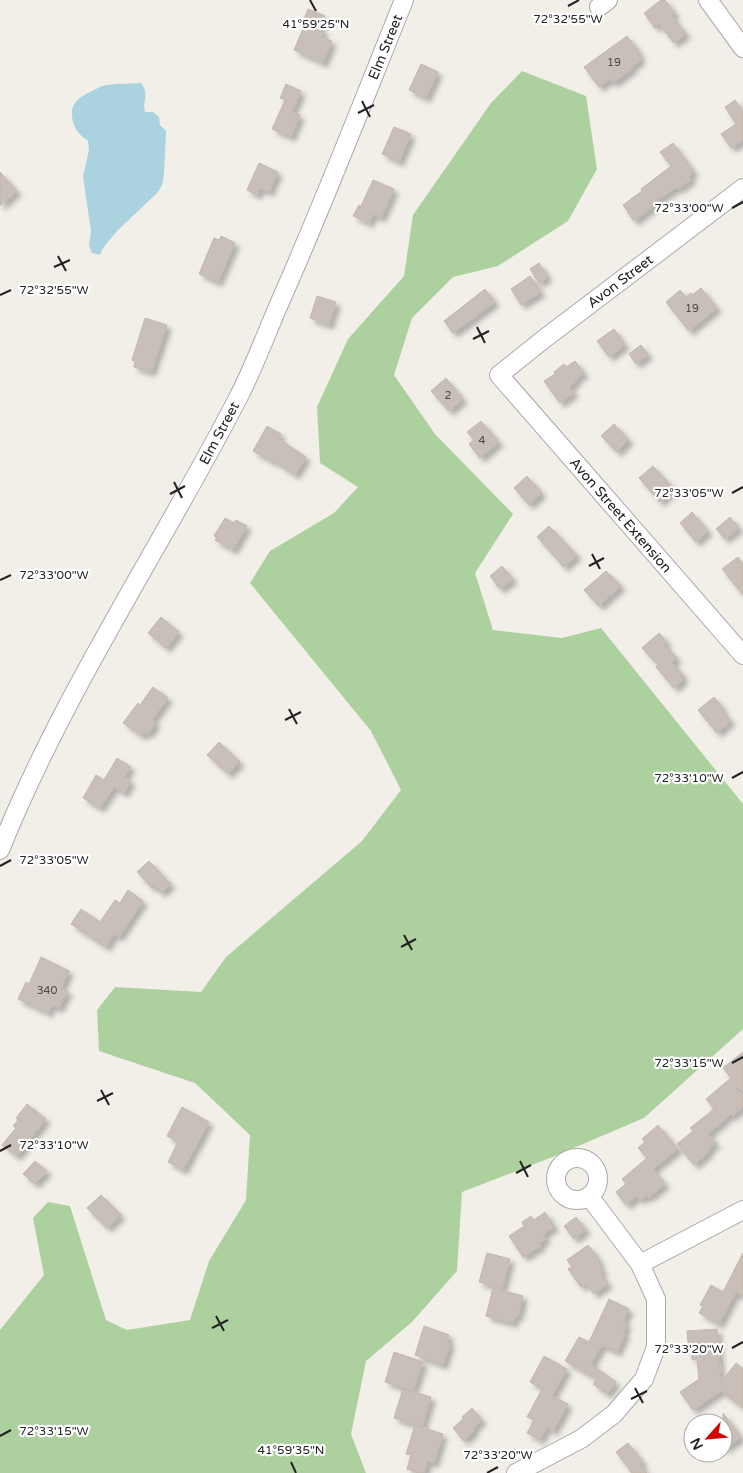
<svg xmlns="http://www.w3.org/2000/svg" width="743" height="1473" font-family="'Varela Round',sans-serif">
<style>
.forest{fill:#add19e}
.water{fill:#aad3df}
.building{fill:#c7bfb8;stroke:#c4b6ab;filter:url(#shadow)}
.lines{fill:none;stroke-linecap:round;stroke-linejoin:round}
.minor-casing{stroke:#a9a9a9;stroke-width:20}
.minor{stroke:#fff;stroke-width:18}
.ticks{fill:none;stroke:#222;stroke-width:2}
.labels{text-anchor:middle;stroke-width:4.5;stroke-linejoin:round;paint-order:stroke}
.number-label{font-size:11px;fill:#4b4948}
.street-label{font-size:14px;fill:#222;stroke:#fff}
.ticks-label{font-size:12px;text-anchor:middle;fill:#222;stroke:#fff;stroke-width:4.5;stroke-linejoin:round;paint-order:stroke}
</style>
<defs>
<filter id="shadow"><feDropShadow dx="4.5" dy="4.5" stdDeviation="2.5" flood-color="#0004"/></filter>
</defs>
<rect width="100%" height="100%" fill="#f2efe9"/>
<polygon class="forest" points="522,71 586,96 597,169 568,221 498,266 453,277 412,318 394,375 435,434 513,514 475,573 493,630 562,638 601,628 743,804 743,1029 644,1118 550,1158 462,1192 457,1271 412,1322 366,1361 351,1434 366,1473 0,1473 0,1330 44,1275 33,1218 48,1202 70,1206 106,1320 127,1330 190,1320 209,1261 246,1200 250,1135 195,1083 99,1051 97,1010 115,987 201,992 226,957 362,841 401,790 371,731 250,583 270,551 334,513 358,487 320,463 317,407 348,339 404,276 413,215 491,103"/>
<path class="water" d="M 141,83 C 150,95 142,100 145,112 L 153,112 L 159,117 L 160,125 L 166,131 L 164,173 L 163,182 L 160,189 L 155,195 L 117,231 L 103,248 L 100,255 L 92,253 L 89,246 L 91,231 L 83,177 L 89,150 L 88,141 C 79,135 72,126 72,115 C 71,101 82,96 94,90 C 98,88 103,85 108,85 C 119,83 130,84 141,83 Z"/>
<g class="building">
<polygon points="661,0 665,0 675,13 672,16 686,34 674,43 659,24 655,28 644,13"/>
<polygon points="308,9 325,16 319,29 324,31 321,37 332,41 323,63 294,50 305,24 303,21"/>
<polygon points="627,36 639,52 640,61 632,66 632,69 613,83 610,79 599,87 584,67"/>
<polygon points="421,64 438,72 426,98 409,90"/>
<polygon points="286,84 301,91 292,112 300,115 291,137 272,129 285,100 280,98"/>
<polygon points="735,100 743,112 743,140 731,148 721,134 736,124 725,107"/>
<polygon points="394,127 411,134 399,162 382,154"/>
<polygon points="673,143 694,172 689,176 691,180 678,189 677,187 653,203 653,207 634,221 623,205 642,191 641,189 671,166 660,152"/>
<polygon points="259,163 278,172 269,192 260,188 257,195 247,190"/>
<polygon points="0,172 17,191 0,206"/>
<polygon points="373,180 394,189 381,218 373,214 369,223 353,216 359,205 361,206"/>
<polygon points="221,236 235,243 218,282 199,274 214,238 219,240"/>
<polygon points="539,263 548,277 539,283 530,269"/>
<polygon points="530,276 541,292 521,305 511,289"/>
<polygon points="701,288 717,308 689,331 666,302 680,290 686,297 691,293 692,295"/>
<polygon points="485,289 495,302 453,333 444,321"/>
<polygon points="317,296 336,302 329,325 310,318"/>
<polygon points="145,318 167,325 151,372 134,367 135,361 132,360"/>
<polygon points="614,329 625,345 609,357 597,341"/>
<polygon points="641,345 648,355 636,364 629,354"/>
<polygon points="575,361 584,373 575,380 576,382 569,387 574,393 560,403 544,381 555,374 554,372 564,364 566,367"/>
<polygon points="446,378 463,399 449,411 431,391"/>
<polygon points="481,421 499,442 480,458 469,444 474,440 467,432"/>
<polygon points="614,424 629,440 617,452 601,436"/>
<polygon points="267,426 281,434 279,439 306,457 295,475 274,461 273,462 253,451"/>
<polygon points="653,466 674,489 660,502 639,478"/>
<polygon points="527,476 542,493 529,505 514,488"/>
<polygon points="692,512 708,531 696,542 680,523"/>
<polygon points="730,517 739,528 725,539 716,529"/>
<polygon points="225,518 234,523 236,520 247,526 233,550 215,540 217,537 214,536"/>
<polygon points="549,526 577,555 564,567 537,537"/>
<polygon points="738,557 743,564 743,595 722,569"/>
<polygon points="502,566 513,579 500,589 490,576"/>
<polygon points="606,571 621,586 599,606 584,590"/>
<polygon points="161,617 179,632 166,648 148,633"/>
<polygon points="659,633 667,642 664,645 677,658 672,663 684,676 681,678 683,680 674,688 656,667 658,665 642,648"/>
<polygon points="153,687 168,698 152,720 156,723 148,734 145,732 142,736 123,723 138,703 140,705"/>
<polygon points="714,697 723,708 721,709 731,721 717,733 698,710"/>
<polygon points="219,742 240,762 228,774 207,755"/>
<polygon points="117,758 131,767 124,777 131,781 124,793 114,787 100,808 83,798 96,775 104,780"/>
<polygon points="149,861 171,884 161,893 153,885 152,888 137,872"/>
<polygon points="128,890 143,901 119,937 114,934 106,947 71,924 81,909 100,922 115,900 120,903"/>
<polygon points="41,957 69,971 61,988 68,991 59,1008 52,1005 48,1013 18,999 26,982 29,984"/>
<polygon points="743,1052 743,1093 738,1087 736,1089 743,1097 743,1107 732,1116 731,1114 708,1134 716,1143 709,1149 708,1153 694,1165 677,1144 693,1131 690,1128 714,1109 706,1099 731,1078 723,1068"/>
<polygon points="27,1104 46,1119 17,1156 2,1145 16,1128 13,1126 18,1120 16,1118"/>
<polygon points="182,1107 209,1122 183,1170 168,1162 178,1142 167,1136"/>
<polygon points="658,1125 678,1149 653,1169 665,1184 649,1197 646,1196 640,1200 637,1196 626,1205 616,1192 626,1184 622,1179 647,1158 638,1148 645,1142 642,1139"/>
<polygon points="35,1161 47,1171 35,1184 23,1174"/>
<polygon points="101,1195 121,1215 107,1228 87,1208"/>
<polygon points="545,1212 554,1227 543,1234 546,1239 540,1243 541,1246 523,1257 509,1236 524,1226 522,1222 531,1216 534,1220"/>
<polygon points="576,1217 586,1230 574,1239 564,1226"/>
<polygon points="588,1245 600,1261 598,1263 603,1271 600,1273 608,1284 594,1294 586,1283 581,1287 568,1269 572,1267 567,1260"/>
<polygon points="487,1253 510,1259 502,1289 479,1282"/>
<polygon points="743,1253 743,1296 736,1292 719,1324 699,1313 703,1306 700,1305 711,1285 723,1292"/>
<polygon points="493,1288 523,1296 518,1317 515,1316 513,1323 486,1316"/>
<polygon points="609,1299 629,1309 623,1322 627,1324 623,1333 625,1334 617,1352 602,1345 591,1364 616,1382 607,1394 593,1384 597,1379 565,1361 579,1337 589,1342"/>
<polygon points="424,1326 449,1335 447,1342 450,1343 443,1365 415,1355"/>
<polygon points="717,1329 721,1382 736,1363 743,1369 743,1408 721,1391 693,1410 680,1392 699,1379 697,1359 692,1360 692,1352 689,1353 687,1331"/>
<polygon points="394,1352 423,1362 413,1391 385,1382"/>
<polygon points="544,1356 567,1369 552,1396 568,1404 553,1431 547,1427 540,1440 527,1433 534,1420 527,1417 542,1389 530,1382"/>
<polygon points="403,1389 431,1397 422,1427 394,1418"/>
<polygon points="472,1408 482,1420 473,1428 475,1430 464,1441 453,1428 463,1419 462,1417"/>
<polygon points="723,1413 741,1437 723,1450"/>
<polygon points="415,1425 443,1434 434,1463 428,1461 424,1473 418,1473 407,1469 411,1455 406,1454"/>
<polygon points="628,1443 643,1462 640,1464 647,1473 632,1473 616,1452"/>
</g>
<g class="lines">
<g class="minor-casing">
<g id="minor">
<polyline points="708,0 743,48"/>
<polyline points="599,7 608,0"/>
<polyline points="743,188 544,339 499,375 743,655"/>
<path d="M 0,850 C 64,691 160,549 238,398 C 254,367 266,334 280,302 C 324,203 363,101 404,0"/>
<circle cx="577" cy="1179" r="21"/>
<polyline points="589,1196 640,1264"/>
<polyline points="516,1473 581,1439 614,1414 644,1379 656,1347 656,1299 640,1264 743,1210"/>
</g>
</g>
<use href="#minor" class="minor"/>
</g>
<path class="ticks" d="M 310,0 L 316,11M 568,6 L 579,0M 362,101 L 370,117M 358,113 L 374,105M 732,208 L 743,202M 58,256 L 66,271M 54,267 L 70,260M 0,295 L 11,290M 477,327 L 485,343M 473,339 L 489,331M 174,482 L 182,498M 732,493 L 743,487M 170,494 L 185,486M 592,554 L 600,569M 589,566 L 604,558M 0,580 L 11,575M 289,709 L 297,724M 285,720 L 301,712M 732,778 L 743,772M 0,866 L 11,860M 404,935 L 412,950M 401,947 L 416,939M 732,1063 L 743,1057M 101,1090 L 109,1105M 97,1101 L 113,1093M 0,1151 L 11,1145M 520,1161 L 528,1177M 516,1173 L 531,1165M 216,1316 L 224,1331M 212,1328 L 228,1320M 732,1348 L 743,1342M 635,1388 L 643,1403M 631,1399 L 647,1391M 0,1436 L 11,1430M 291,1462 L 296,1473M 487,1473 L 498,1467"/>
<g class="labels">
<g class="number-label">
<text x="614" y="66">19</text>
<text x="692" y="312">19</text>
<text x="448" y="399">2</text>
<text x="482" y="444">4</text>
<text x="47" y="994">340</text>
</g>
<g class="street-label">
<text transform="translate(385 47) rotate(-68)" y="5">Elm Street</text>
<text transform="translate(620 281) rotate(-37)" y="5">Avon Street</text>
<text transform="translate(219 433) rotate(-62)" y="5">Elm Street</text>
<text transform="translate(621 515) rotate(49)" y="5">Avon Street Extension</text>
</g>
</g>
<g class="ticks-label">
<text x="568" y="23">72°32'55"W</text>
<text x="316" y="28">41°59'25"N</text>
<text x="689" y="212">72°33'00"W</text>
<text x="54" y="294">72°32'55"W</text>
<text x="689" y="497">72°33'05"W</text>
<text x="54" y="579">72°33'00"W</text>
<text x="689" y="782">72°33'10"W</text>
<text x="54" y="864">72°33'05"W</text>
<text x="689" y="1067">72°33'15"W</text>
<text x="54" y="1149">72°33'10"W</text>
<text x="689" y="1353">72°33'20"W</text>
<text x="54" y="1435">72°33'15"W</text>
<text x="291" y="1454">41°59'35"N</text>
<text x="498" y="1459">72°33'20"W</text>
</g>
<g transform="translate(708 1438) rotate(243)"><circle r="24" fill="#ffffff" stroke="#a7a7a7"/>
<path d="M0-4L9 19L0 12L-9 19Z" fill="#d40000"/>
<text y="-8" font-size="14" font-weight="bold" text-anchor="middle" fill="#222222">N</text>
</g>
</svg>
